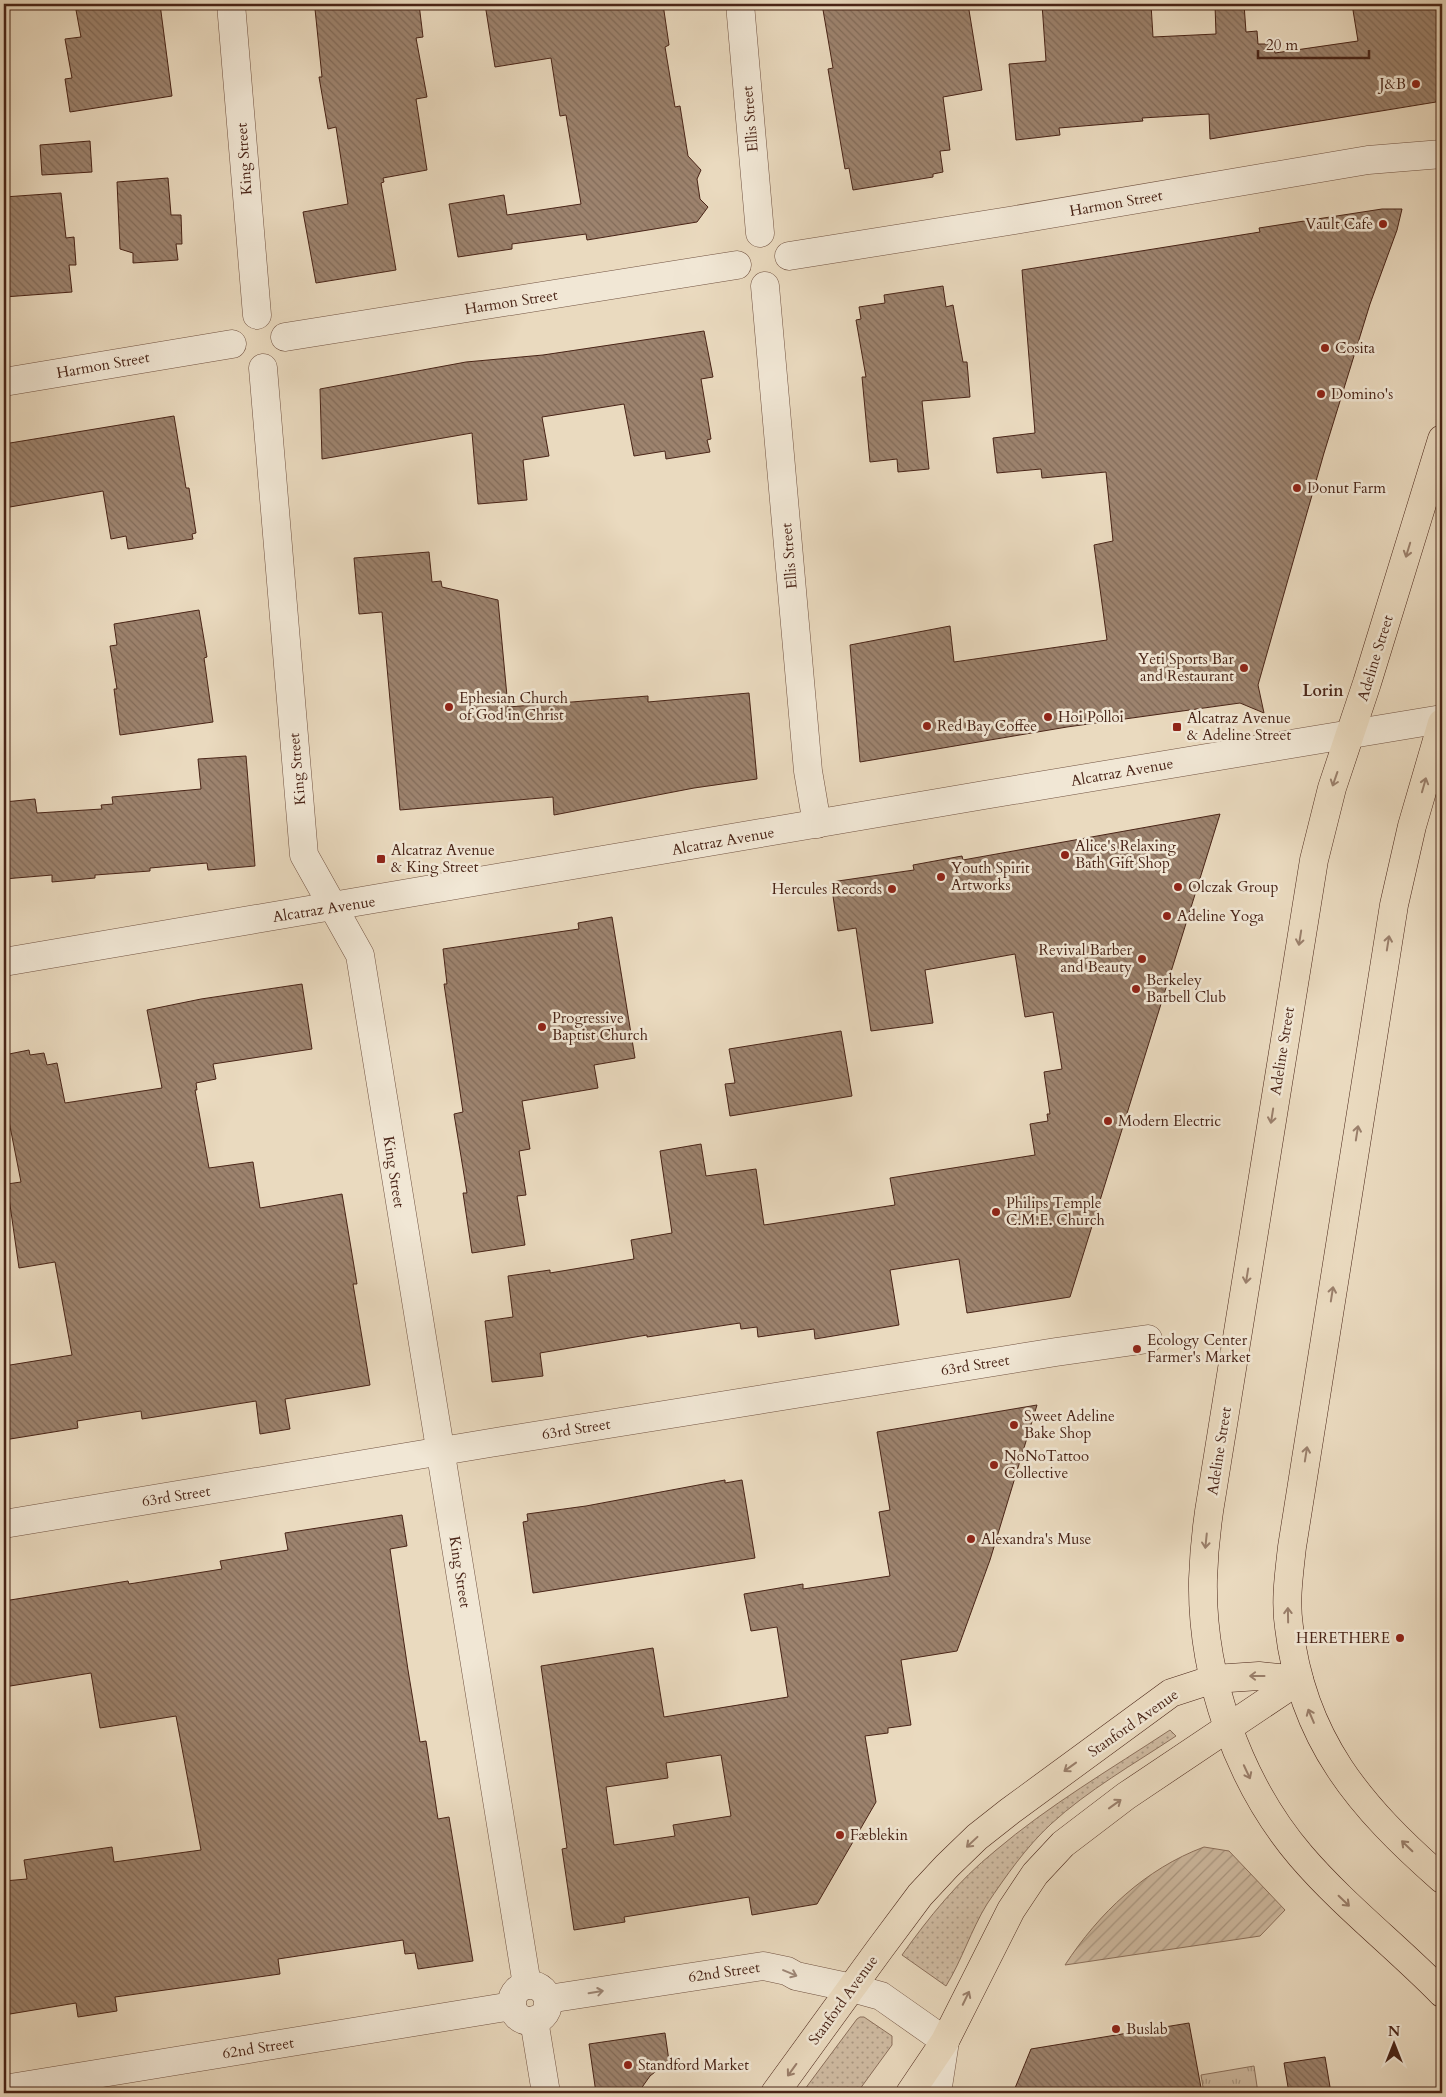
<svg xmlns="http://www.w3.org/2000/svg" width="1446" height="2097" font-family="Cardo,serif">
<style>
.grass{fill:url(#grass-dots);stroke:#8c705c}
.park{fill:url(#park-tufts);stroke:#8c705c}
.garden{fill:url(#garden-furrows);stroke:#8c705c}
.building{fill:url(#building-back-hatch);stroke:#492417;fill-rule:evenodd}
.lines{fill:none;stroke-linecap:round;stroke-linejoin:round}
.minor-casing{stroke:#715241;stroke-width:29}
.major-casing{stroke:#492417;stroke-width:29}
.minor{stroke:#f1e7d5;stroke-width:28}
.major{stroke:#eadabf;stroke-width:28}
.oneway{stroke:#9a7f6b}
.oneway2{stroke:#9d8676}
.poi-dot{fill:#8f2418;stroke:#f1e7d5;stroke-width:2}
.labels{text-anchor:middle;stroke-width:5;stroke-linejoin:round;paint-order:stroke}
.poi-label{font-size:15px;fill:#492417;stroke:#f1e7d5;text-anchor:start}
.street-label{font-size:15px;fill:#492417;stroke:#f1e7d5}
.neighbourhood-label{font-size:16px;font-weight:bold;fill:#492417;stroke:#f1e7d5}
</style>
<defs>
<pattern id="grass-dots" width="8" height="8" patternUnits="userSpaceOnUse" patternTransform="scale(1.25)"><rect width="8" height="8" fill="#cfbba2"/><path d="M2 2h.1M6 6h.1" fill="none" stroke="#aa9883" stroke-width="1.8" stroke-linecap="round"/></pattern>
<pattern id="park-tufts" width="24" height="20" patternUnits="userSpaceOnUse" patternTransform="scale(1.25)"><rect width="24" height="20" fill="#cfbba2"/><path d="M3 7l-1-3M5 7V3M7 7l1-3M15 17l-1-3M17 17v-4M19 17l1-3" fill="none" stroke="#aa9883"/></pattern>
<pattern id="garden-furrows" width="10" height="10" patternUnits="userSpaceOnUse" patternTransform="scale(1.25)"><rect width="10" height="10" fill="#cfbba2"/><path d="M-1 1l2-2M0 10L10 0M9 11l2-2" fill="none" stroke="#aa9883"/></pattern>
<pattern id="building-back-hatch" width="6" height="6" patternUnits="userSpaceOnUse" patternTransform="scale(1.25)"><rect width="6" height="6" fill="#9d836e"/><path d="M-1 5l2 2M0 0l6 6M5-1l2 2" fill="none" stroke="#826b59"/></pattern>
</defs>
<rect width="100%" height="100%" fill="#eadabf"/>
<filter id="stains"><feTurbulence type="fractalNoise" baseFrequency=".004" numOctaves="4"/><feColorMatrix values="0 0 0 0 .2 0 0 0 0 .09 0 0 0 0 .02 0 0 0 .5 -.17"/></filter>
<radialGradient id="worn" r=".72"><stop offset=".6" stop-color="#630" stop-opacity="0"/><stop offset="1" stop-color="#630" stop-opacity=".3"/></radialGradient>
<g class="grass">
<path d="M 1170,1730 L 1176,1736 C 1134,1764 1088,1790 1051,1824 C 1026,1847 1006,1876 987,1904 C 971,1930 962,1960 946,1986 L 902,1955 C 929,1917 958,1881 995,1851 C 1049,1805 1111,1769 1170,1730 Z"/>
<polygon points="860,2017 864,2017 892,2036 892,2045 857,2093 802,2093 857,2019"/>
</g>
<polygon class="park" points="1254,2066 1258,2093 1204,2093 1201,2075"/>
<path class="garden" d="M 1204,1847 L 1229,1851 L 1285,1910 L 1260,1936 L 1065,1965 C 1099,1913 1145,1869 1204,1847 Z"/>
<g class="building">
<polygon points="116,4 160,4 172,96 70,112 65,79 72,78 65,39 81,37 76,10"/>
<polygon points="339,4 419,4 423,37 416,38 427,97 416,99 427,170 383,178 384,182 381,183 396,270 316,283 303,212 348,204 336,127 328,129 319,77 322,77 315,9 339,7"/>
<polygon points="485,4 663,4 669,45 665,47 675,107 680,106 688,156 701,170 697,179 700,199 708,207 697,222 587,240 586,234 512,244 512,249 458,257 449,204 504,195 507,215 581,204 566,115 560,116 551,58 495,67"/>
<polygon points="822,4 968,4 982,90 943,97 950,150 940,151 943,172 933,174 933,177 853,190 849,168 845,169 828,69 833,68"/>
<polygon points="1042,4 1151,4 1153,37 1216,34 1215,5 1244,4 1246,32 1257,31 1258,44 1274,44 1275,53 1358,41 1352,4 1442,4 1442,80 1436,102 1210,139 1209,114 1142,118 1143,121 1059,128 1060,135 1016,140 1009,64 1046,61"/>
<polygon points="90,141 92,172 42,175 40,145"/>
<polygon points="168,178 171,215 181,215 182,244 176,244 178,260 133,263 133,253 120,249 117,182"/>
<polygon points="61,193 66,238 74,237 76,265 69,265 72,292 4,297 4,197"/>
<polygon points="1382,209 1402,209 1397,230 1370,304 1324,453 1258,685 1264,713 1240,703 1067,727 860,762 850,645 950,626 954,662 1107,640 1094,545 1113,541 1106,472 1042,478 1041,469 997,473 993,438 1035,433 1022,270 1260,232 1259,228"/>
<polygon points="943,286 946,307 953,305 963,362 967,362 970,397 922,401 929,469 898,472 897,459 870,462 862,377 866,377 856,320 861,319 859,307 885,303 884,295"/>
<polygon points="704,331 713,377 701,379 711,439 707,440 710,452 666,459 665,451 634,456 624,404 542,417 549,456 523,460 527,500 478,504 472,433 322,459 320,389 466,362 543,355"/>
<polygon points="174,416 186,488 189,488 196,533 192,534 193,539 128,549 126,536 111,539 103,491 4,508 4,444"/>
<polygon points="429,552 432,582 441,581 442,587 498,600 508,707 648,696 648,702 749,693 757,779 694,788 554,815 553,797 400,810 382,612 359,614 354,558"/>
<polygon points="199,610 207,657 204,658 213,722 120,735 114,689 117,689 110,646 117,645 114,624"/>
<polygon points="246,756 255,866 208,870 207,863 150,868 150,871 95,875 95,878 52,882 52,875 4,879 4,802 35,799 37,813 102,809 101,805 113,804 112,797 201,789 198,759"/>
<polygon points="1220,814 1070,1297 967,1313 959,1259 890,1270 899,1325 815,1339 814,1329 758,1337 757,1327 741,1329 740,1323 647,1337 647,1335 540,1353 543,1376 492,1382 485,1321 513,1317 508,1276 550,1270 550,1273 634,1259 631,1240 672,1233 660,1151 701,1144 706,1176 756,1169 764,1225 895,1205 890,1178 1035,1155 1030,1124 1048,1121 1047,1114 1050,1114 1044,1072 1062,1069 1053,1012 1025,1017 1015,954 925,970 933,1023 871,1031 856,928 838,931 831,882 914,870 913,865 962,856 963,860"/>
<polygon points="612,917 635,1058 594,1065 598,1088 522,1101 530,1149 519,1151 526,1195 517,1196 525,1245 472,1253 463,1193 467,1193 454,1114 463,1112 444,984 447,984 443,949 579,929 578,923"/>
<polygon points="302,984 312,1049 213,1064 216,1079 196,1083 197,1090 195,1090 209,1168 253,1162 260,1208 342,1194 357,1284 353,1284 370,1385 285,1399 290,1429 260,1434 256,1401 142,1419 141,1411 77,1421 78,1428 4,1440 4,1366 72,1355 55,1262 19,1268 7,1184 21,1182 4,1096 4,1055 29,1050 30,1055 44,1053 47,1065 57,1063 65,1103 162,1088 147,1010 201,999"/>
<polygon points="841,1031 852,1096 730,1116 725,1084 735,1083 729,1049"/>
<path d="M 1037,1405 L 990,1560 L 957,1651 L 901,1660 L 911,1725 L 888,1728 L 888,1733 L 865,1736 L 876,1802 L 817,1904 L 752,1915 L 749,1897 L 624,1917 L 625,1922 L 574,1930 L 562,1849 L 567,1848 L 541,1666 L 653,1648 L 664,1717 L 788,1697 L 777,1627 L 751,1631 L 744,1594 L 803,1584 L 803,1589 L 890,1576 L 879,1512 L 890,1510 L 877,1432 ZM 721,1755 L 731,1816 L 673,1825 L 675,1836 L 614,1845 L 606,1787 L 668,1778 L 666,1763 Z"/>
<polygon points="725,1480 725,1483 742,1480 755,1558 533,1593 523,1522 528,1521 527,1514 586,1506"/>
<polygon points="402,1515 407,1546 390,1549 408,1670 420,1742 426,1741 438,1819 449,1817 473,1961 418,1969 415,1953 405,1954 403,1940 278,1959 280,1974 115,1997 117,2011 78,2017 76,2003 4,2015 4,1881 27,1879 24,1860 112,1847 114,1862 201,1850 176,1716 100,1728 91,1673 4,1687 4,1601 128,1581 129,1584 222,1569 220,1561 288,1550 285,1533"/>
<polygon points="1189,2023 1202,2093 1013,2093 1031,2049"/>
<polygon points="665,2033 669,2061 650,2076 638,2093 596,2093 589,2044"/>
<polygon points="1325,2057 1331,2093 1289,2093 1284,2063"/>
</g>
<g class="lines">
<g class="minor-casing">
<g id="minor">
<polyline points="231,4 257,315"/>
<polyline points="740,4 760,233"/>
<polyline points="789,256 1015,220 1368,160 1442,154"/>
<polyline points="765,286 808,771 817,824"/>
<polyline points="285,337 737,265"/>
<polyline points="263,368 304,855 360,955 527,1985"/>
<polyline points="4,382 232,344"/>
<path d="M 4,962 C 484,883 962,796 1442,719"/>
<polyline points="4,1524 490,1443 1056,1352 1148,1339"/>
<circle cx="530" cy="2003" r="18"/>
<polyline points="548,1999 763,1966 787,1971 796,1976 852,1988 881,1996 945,2041 937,2093"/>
<polyline points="534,2020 546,2093"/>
<polyline points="4,2089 512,2006"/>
</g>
</g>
<g class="major-casing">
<g id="major">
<path d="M 1442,439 L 1367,683 L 1332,788 L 1314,860 L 1212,1493 C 1207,1521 1204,1550 1203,1579 C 1201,1676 1238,1782 1301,1856 C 1344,1906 1396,1946 1442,1993"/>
<path d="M 1442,723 L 1412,826 L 1394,905 L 1292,1547 C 1289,1574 1285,1601 1289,1627 C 1302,1740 1360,1807 1442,1879"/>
<polyline points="775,2093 879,1950 920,1895 947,1866 977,1837 1010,1811 1171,1693 1214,1679 1259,1676 1299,1680"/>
<polyline points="910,2093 945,2041 1011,1910 1035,1874 1063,1844 1126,1796 1299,1680"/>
</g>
</g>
<use href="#minor" class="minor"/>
<use href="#major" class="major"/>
</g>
<defs><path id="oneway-shaft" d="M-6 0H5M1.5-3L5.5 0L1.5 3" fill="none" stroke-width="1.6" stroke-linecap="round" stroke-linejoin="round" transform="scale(1.25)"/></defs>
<g class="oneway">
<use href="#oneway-shaft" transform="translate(1408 550) rotate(107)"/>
<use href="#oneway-shaft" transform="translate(1335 779) rotate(109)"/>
<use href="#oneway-shaft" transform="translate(1424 785) rotate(-74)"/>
<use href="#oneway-shaft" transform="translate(1300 938) rotate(99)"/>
<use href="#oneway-shaft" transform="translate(1388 943) rotate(-81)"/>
<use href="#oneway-shaft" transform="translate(1272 1116) rotate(99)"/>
<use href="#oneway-shaft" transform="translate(1357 1133) rotate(-81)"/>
<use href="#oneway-shaft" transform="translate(1247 1276) rotate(99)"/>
<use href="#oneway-shaft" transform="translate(1332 1294) rotate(-81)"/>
<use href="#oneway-shaft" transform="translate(1306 1454) rotate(-81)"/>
<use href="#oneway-shaft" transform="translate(1206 1541) rotate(96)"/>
<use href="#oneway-shaft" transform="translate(1288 1615) rotate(-91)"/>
<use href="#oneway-shaft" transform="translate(1257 1676) rotate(-180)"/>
<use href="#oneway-shaft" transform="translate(1311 1716) rotate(-113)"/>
<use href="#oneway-shaft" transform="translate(1070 1767) rotate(144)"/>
<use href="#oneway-shaft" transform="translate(1247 1772) rotate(65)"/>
<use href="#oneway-shaft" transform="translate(1115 1804) rotate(-36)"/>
<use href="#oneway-shaft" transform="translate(972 1842) rotate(137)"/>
<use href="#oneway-shaft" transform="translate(1407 1846) rotate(-136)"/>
<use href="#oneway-shaft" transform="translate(1344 1901) rotate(44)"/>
<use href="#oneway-shaft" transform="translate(966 1998) rotate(-64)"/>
<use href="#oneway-shaft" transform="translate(792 2070) rotate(126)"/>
</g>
<g class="oneway2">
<use href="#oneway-shaft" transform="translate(790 1973) rotate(23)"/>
<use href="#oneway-shaft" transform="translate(596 1992) rotate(-9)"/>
</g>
<g class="poi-dot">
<circle cx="1416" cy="84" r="5"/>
<circle cx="1383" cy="224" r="5"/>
<circle cx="1325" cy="348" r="5"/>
<circle cx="1321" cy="394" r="5"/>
<circle cx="1297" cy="488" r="5"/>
<circle cx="1244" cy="668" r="5"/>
<circle cx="449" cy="707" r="5"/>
<circle cx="1048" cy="717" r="5"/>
<circle cx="927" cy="726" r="5"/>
<rect x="1172" y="722" width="10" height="10" rx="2.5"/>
<circle cx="1065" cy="855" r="5"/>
<rect x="376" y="854" width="10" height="10" rx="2.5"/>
<circle cx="941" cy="877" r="5"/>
<circle cx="1178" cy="887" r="5"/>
<circle cx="892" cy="889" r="5"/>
<circle cx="1167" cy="916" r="5"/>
<circle cx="1142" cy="959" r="5"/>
<circle cx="1136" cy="989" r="5"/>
<circle cx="542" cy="1027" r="5"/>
<circle cx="1108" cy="1121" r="5"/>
<circle cx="996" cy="1212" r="5"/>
<circle cx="1137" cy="1349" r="5"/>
<circle cx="1014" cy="1425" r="5"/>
<circle cx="994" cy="1465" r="5"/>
<circle cx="971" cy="1539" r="5"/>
<circle cx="1400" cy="1638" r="5"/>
<circle cx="840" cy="1835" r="5"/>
<circle cx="1116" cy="2029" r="5"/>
<circle cx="628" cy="2065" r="5"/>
</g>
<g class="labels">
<g class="poi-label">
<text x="1406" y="89" text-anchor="end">J&amp;B</text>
<text x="1373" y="229" text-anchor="end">Vault Cafe</text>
<text x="1335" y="353">Cosita</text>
<text x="1331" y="399">Domino's</text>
<text x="1307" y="493">Donut Farm</text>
<text x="1234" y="664" text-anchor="end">Yeti Sports Bar<tspan x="1234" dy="17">and Restaurant</tspan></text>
<text x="459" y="703">Ephesian Church<tspan x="459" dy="17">of God in Christ</tspan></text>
<text x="1058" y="722">Hoi Polloi</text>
<text x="1187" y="723">Alcatraz Avenue<tspan x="1187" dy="17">&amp; Adeline Street</tspan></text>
<text x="937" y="731">Red Bay Coffee</text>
<text x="1075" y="851">Alice's Relaxing<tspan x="1075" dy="17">Bath Gift Shop</tspan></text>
<text x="391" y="855">Alcatraz Avenue<tspan x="391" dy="17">&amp; King Street</tspan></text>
<text x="951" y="873">Youth Spirit<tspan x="951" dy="17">Artworks</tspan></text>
<text x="1188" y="892">Olczak Group</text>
<text x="882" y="894" text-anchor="end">Hercules Records</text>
<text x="1177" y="921">Adeline Yoga</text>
<text x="1132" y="955" text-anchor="end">Revival Barber<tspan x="1132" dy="17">and Beauty</tspan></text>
<text x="1146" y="985">Berkeley<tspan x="1146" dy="17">Barbell Club</tspan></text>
<text x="552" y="1023">Progressive<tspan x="552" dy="17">Baptist Church</tspan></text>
<text x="1118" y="1126">Modern Electric</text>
<text x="1006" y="1208">Philips Temple<tspan x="1006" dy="17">C.M.E. Church</tspan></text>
<text x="1147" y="1345">Ecology Center<tspan x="1147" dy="17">Farmer's Market</tspan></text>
<text x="1024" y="1421">Sweet Adeline<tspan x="1024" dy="17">Bake Shop</tspan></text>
<text x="1004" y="1461">NoNoTattoo<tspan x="1004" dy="17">Collective</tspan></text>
<text x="981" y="1544">Alexandra's Muse</text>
<text x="1390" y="1643" text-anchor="end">HERETHERE</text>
<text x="850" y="1840">Fæblekin</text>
<text x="1126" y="2034">Buslab</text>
<text x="638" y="2070">Standford Market</text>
</g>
<g class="street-label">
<text transform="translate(750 119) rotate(-95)" y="5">Ellis Street</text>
<text transform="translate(244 159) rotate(-94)" y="5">King Street</text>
<text transform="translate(1116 203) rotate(-10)" y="5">Harmon Street</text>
<text transform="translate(511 302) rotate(-9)" y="5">Harmon Street</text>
<text transform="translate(103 365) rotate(-10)" y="5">Harmon Street</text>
<text transform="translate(789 556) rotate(-95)" y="5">Ellis Street</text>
<text transform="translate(1375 658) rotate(-73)" y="5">Adeline Street</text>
<text transform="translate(297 769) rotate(-95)" y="5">King Street</text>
<text transform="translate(1122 772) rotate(-10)" y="5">Alcatraz Avenue</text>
<text transform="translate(723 841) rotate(-10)" y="5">Alcatraz Avenue</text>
<text transform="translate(324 909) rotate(-9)" y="5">Alcatraz Avenue</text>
<text transform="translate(1282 1051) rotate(-81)" y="5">Adeline Street</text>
<text transform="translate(394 1172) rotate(81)" y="5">King Street</text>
<text transform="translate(975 1365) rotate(-9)" y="5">63rd Street</text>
<text transform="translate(576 1429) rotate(-9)" y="5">63rd Street</text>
<text transform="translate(1219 1451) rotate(-81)" y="5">Adeline Street</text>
<text transform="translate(176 1496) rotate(-9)" y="5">63rd Street</text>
<text transform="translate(460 1572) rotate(81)" y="5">King Street</text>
<text transform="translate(1133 1723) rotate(-35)" y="5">Stanford Avenue</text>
<text transform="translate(724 1972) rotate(-8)" y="5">62nd Street</text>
<text transform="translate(843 2000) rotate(-54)" y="5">Stanford Avenue</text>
<text transform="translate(258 2048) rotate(-9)" y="5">62nd Street</text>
</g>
<g class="neighbourhood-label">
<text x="1323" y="696">Lorin</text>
</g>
</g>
<rect width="1446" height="2097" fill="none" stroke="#eadabf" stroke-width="20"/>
<rect x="5" y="5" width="1436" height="2087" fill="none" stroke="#492417" stroke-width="2.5"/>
<rect x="10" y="10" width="1426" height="2077" fill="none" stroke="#492417"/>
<g transform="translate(1394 2044)" stroke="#f1e7d5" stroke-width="4" paint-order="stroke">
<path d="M0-4L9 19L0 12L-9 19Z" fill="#492417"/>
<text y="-8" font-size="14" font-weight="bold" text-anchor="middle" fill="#492417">N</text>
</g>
<path d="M1258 50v8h111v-8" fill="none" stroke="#492417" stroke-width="2.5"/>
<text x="1266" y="50" font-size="15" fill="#492417" stroke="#f1e7d5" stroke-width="4" paint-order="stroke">20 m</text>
<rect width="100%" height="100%" filter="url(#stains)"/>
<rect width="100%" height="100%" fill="url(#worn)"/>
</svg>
